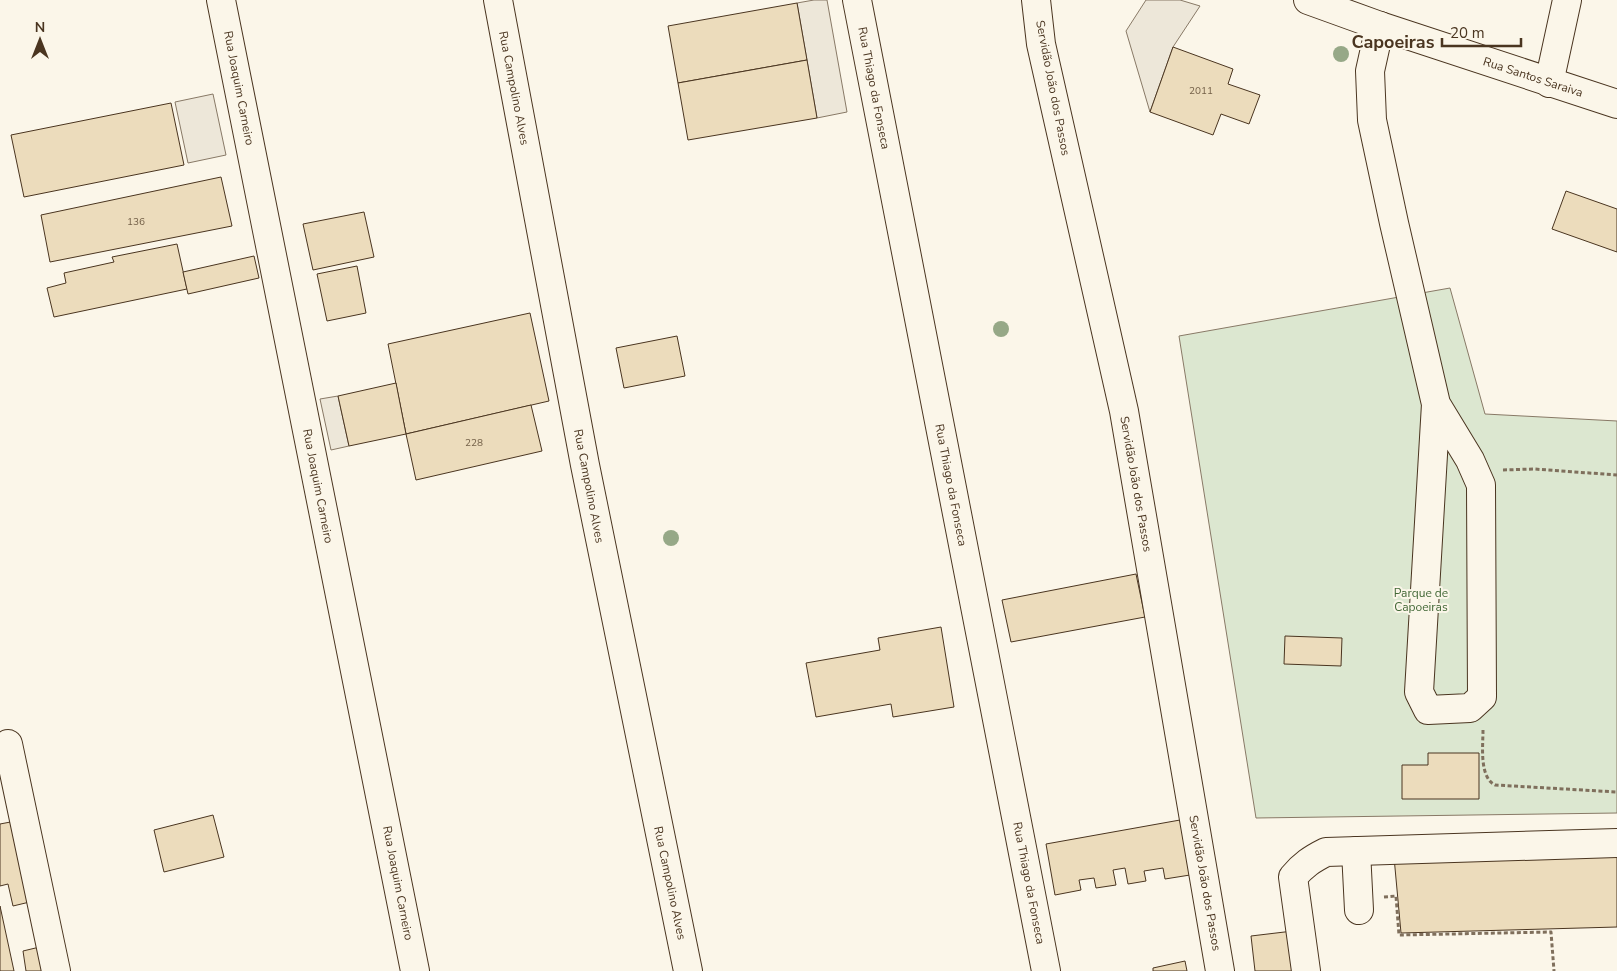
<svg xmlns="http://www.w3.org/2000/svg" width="1617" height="971" font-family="'Nunito Sans',sans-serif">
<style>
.park{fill:#dce7d0;stroke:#887966}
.parking{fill:#ede7d9;stroke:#887966}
.building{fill:#ecdcbc;stroke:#4a3520}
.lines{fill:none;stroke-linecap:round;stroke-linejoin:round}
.minor-casing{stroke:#4a3520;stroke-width:30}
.major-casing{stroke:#4a3520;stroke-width:30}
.path{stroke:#7f6f5c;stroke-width:3;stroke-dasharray:4 2.5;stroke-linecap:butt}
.minor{stroke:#fbf6e9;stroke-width:28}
.major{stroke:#fbf6e9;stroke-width:28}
.tree{fill:#96a887}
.labels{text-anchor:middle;stroke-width:4;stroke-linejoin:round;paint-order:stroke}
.number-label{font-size:10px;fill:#725f47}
.street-label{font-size:12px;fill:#4a3520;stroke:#fbf6e9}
.park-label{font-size:12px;fill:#436837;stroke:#fbf6e9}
.district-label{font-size:18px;font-weight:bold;fill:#4a3520;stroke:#fbf6e9}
</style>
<rect width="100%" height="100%" fill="#fbf6e9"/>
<polygon class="park" points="1450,288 1485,414 1617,421 1617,813 1256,818 1179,336"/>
<g class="parking">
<polygon points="814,0 827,0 847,112 817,118 797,3"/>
<polygon points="1146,0 1180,0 1200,6 1173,47 1150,112 1126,31"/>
<polygon points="213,94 226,155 188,163 175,102"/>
<polygon points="338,396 349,446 331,450 320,399"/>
</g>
<g class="building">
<polygon points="797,3 807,60 678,83 668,26"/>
<polygon points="1173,47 1233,69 1228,84 1260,95 1249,124 1221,114 1213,135 1150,112"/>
<polygon points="807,60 817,118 688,140 678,83"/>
<polygon points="171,103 184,165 24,197 11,135"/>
<polygon points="221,177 232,226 50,262 41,215"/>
<polygon points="1566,191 1617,209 1617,252 1552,229"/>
<polygon points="364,212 374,257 313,270 303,224"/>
<polygon points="177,244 187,289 54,317 47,288 66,283 64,273 114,262 112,257"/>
<polygon points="254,256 259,278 188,294 183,272"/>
<polygon points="357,266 366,313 327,321 317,274"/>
<polygon points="530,313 549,401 406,434 388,344"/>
<polygon points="677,336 685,376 624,388 616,348"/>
<polygon points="396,383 406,434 349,446 338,396"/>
<polygon points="531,405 542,451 416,480 406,434"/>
<polygon points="1136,574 1145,617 1011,642 1002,600"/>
<polygon points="941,627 954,707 893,717 891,704 816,717 806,663 880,650 878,638"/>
<polygon points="1285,636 1342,638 1341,666 1284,664"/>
<polygon points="1428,753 1479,753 1479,799 1402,799 1402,765 1428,765"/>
<polygon points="213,815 224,857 164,872 154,830"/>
<polygon points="21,820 38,900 13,906 8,884 0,886 0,824"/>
<polygon points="1180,820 1190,875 1165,879 1163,868 1144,871 1146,881 1128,884 1125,868 1113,870 1116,885 1096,888 1094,878 1079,880 1081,890 1055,895 1046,844"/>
<polygon points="1617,851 1617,927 1401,933 1394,857"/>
<polygon points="0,906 14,971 0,971"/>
<polygon points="1293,931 1298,971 1255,971 1251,936"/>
<polygon points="48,945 54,971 26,971 23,951"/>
<polygon points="1185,961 1187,971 1153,971 1153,968"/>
</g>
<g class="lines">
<g class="minor-casing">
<g id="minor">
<polyline points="221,0 415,971"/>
<polyline points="498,0 585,465 688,971"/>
<polyline points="857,0 1046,971"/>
<polyline points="1036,0 1041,44 1124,411 1220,971"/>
<polyline points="1380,26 1370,71 1372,120 1394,223 1436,404 1470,460 1481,485 1482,697 1470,708 1428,710 1419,692 1436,404"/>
<polyline points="1549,83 1567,0"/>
<polyline points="8,744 56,971"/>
<polyline points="1356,851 1359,910"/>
<path d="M 1306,971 L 1293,877 C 1303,865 1312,859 1326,852 L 1617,843"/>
</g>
</g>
<g class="major-casing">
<polyline id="major" points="1308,0 1380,26 1617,104"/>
</g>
<g class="path">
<polyline points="1503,470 1534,469 1617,475"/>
<path d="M 1483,730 C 1483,746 1479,777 1495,785 L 1617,792"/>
<polyline points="1384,897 1396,896 1399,935 1551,932 1554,971"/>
</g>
<use href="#minor" class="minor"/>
<use href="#major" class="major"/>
</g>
<g class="tree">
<circle cx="1341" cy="54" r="8"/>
<circle cx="1001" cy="329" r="8"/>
<circle cx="671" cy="538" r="8"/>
</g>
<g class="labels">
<g class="number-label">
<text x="1201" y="94">2011</text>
<text x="136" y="225">136</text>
<text x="474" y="446">228</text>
</g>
<g class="street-label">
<text transform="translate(1533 77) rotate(18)" y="4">Rua Santos Saraiva</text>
<text transform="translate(239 88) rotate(79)" y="4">Rua Joaquim Carneiro</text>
<text transform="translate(514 88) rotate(79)" y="4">Rua Campolino Alves</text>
<text transform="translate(874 88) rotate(79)" y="4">Rua Thiago da Fonseca</text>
<text transform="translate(1053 88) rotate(79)" y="4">Servidão João dos Passos</text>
<text transform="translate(1136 484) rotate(80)" y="4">Servidão João dos Passos</text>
<text transform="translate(951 485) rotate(79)" y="4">Rua Thiago da Fonseca</text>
<text transform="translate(318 486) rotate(79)" y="4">Rua Joaquim Carneiro</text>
<text transform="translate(589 486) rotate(79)" y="4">Rua Campolino Alves</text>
<text transform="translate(398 883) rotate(79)" y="4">Rua Joaquim Carneiro</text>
<text transform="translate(670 883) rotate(78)" y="4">Rua Campolino Alves</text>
<text transform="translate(1029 883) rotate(79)" y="4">Rua Thiago da Fonseca</text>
<text transform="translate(1205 883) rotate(80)" y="4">Servidão João dos Passos</text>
</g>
<g class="park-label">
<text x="1421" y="597">Parque de<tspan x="1421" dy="14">Capoeiras</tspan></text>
</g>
<g class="district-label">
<text x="1393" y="48">Capoeiras</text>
</g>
</g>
<g transform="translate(40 40)" stroke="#fbf6e9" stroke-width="4" paint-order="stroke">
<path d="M0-4L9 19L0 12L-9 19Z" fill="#4a3520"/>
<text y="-8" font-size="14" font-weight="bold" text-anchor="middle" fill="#4a3520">N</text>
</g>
<path d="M1442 38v8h79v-8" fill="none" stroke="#4a3520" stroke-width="2.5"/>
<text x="1450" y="38" font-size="15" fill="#4a3520" stroke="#fbf6e9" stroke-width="4" paint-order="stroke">20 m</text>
</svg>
